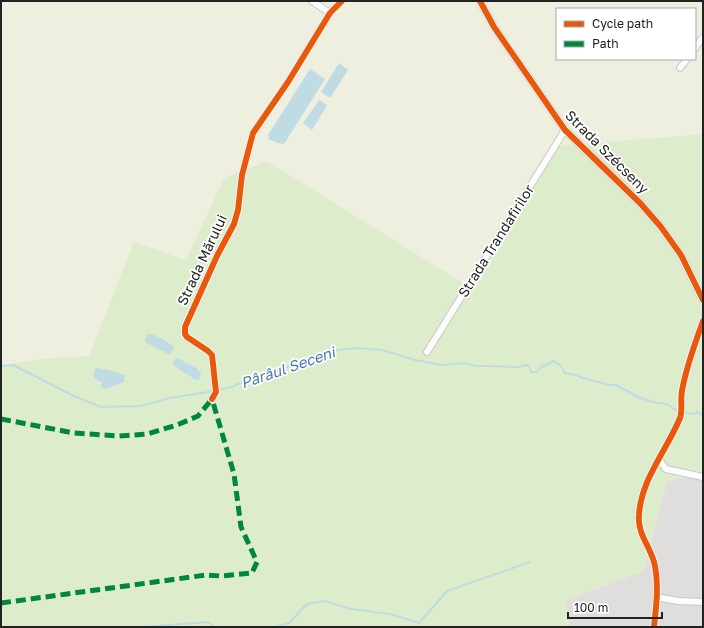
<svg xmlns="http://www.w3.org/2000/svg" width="704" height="628" font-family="'Golos Text',sans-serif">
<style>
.residential{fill:#dfdedc}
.farmland{fill:#efefdf;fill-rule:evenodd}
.grass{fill:#ddeccb}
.water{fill:#bfdbe3}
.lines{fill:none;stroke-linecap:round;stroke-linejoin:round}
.stream{stroke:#bfdbe3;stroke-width:2}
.minor-casing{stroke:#c9c8c7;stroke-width:8}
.tertiary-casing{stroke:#c9c8c7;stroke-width:9}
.minor{stroke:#fdfcfc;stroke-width:6}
.tertiary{stroke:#fdfcfc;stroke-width:7}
.quiet{stroke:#00873e;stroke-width:5;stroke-dasharray:10 5;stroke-linecap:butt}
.cycleway-casing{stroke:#fff;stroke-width:8}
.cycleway{stroke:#e8590c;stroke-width:6}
.labels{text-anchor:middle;stroke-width:3.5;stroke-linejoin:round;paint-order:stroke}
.street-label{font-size:14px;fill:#222;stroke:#fff}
.water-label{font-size:15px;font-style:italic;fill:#4a7aab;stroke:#fff}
</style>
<rect width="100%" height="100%" fill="#f0eeeb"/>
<polygon class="residential" points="703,471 703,627 570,627 566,600 643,571 667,482"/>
<path class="farmland" d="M 1,1 L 703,1 L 703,134 L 559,146 L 474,290 L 267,161 L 224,178 L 186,260 L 134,242 L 89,356 L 39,359 L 1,366 ZM 557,9 L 695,9 L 695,59 L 557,59 Z"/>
<polygon class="grass" points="703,134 703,471 667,482 643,571 566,600 570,627 1,627 1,366 39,359 89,356 134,242 186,260 224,178 267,161 474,290 559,146"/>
<g class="water">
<polygon points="339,63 348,70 330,98 321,92"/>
<polygon points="310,69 325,79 284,144 277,143 269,139 268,135"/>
<polygon points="319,100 327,105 312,130 303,123"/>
<path d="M 147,334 C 157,334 166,342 174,346 L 170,355 L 145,342 Z"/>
<polygon points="177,358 195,367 201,373 199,380 196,380 174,366 173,362"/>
<polygon points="96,368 109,370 125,375 124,382 104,389 101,387 102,382 97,380 93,376"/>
</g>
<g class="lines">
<g class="stream">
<polyline points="1,366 13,365 74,396 101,407 140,406 170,398 208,392 231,387 262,374 301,363 330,351 355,348 382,350 415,360 442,365 466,363 475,366 489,366 519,367 526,365 529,366 531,372 537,372 541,367 554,361 561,366 565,373 576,375 583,378 609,385 616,385 640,398 657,403 667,404 677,411 694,414 698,412 703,416"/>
<polyline points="142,627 208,622 215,627"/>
<polyline points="275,627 289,623 307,604 324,601 351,609 390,614 419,623 447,591 530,562"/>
</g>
<g class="minor-casing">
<g id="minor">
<polyline points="312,1 330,13"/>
<polyline points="695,48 703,37"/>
<polyline points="680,68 687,59"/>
<polyline points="427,352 565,130"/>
<polyline points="212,399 216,392 212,355 208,351 187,337 185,334 185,327 217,256 234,224 238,210 242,175 253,133 288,82 330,13 342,1"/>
<polyline points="659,460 666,469 703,477"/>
<polyline points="656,597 678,601 703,602"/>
<path d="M 654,627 C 656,608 659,586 655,566 C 652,548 637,535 639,515 C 641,479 667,450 680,418 C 683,409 680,400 682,391 C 686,367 695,344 703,321"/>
</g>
</g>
<g class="tertiary-casing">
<polyline id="tertiary" points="480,1 494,27 565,130 641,204 661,227 681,255 703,300"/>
</g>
<use href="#minor" class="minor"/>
<use href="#tertiary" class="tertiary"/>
<g class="quiet">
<polyline points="1,419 74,433 119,436 147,434 177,425 198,416 212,399"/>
<polyline points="1,603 206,575 221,576 252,573 257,562 241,527 234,474 212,399"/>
</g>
<g class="cycleway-casing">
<g id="cycleway">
<polyline points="480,1 494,27 565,130 641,204 661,227 681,255 703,300"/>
<polyline points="212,399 216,392 212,355 208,351 187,337 185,334 185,327 217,256 234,224 238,210 242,175 253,133 288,82 330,13 342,1"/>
<path d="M 654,627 C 656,608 659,586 655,566 C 652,548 637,535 639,515 C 641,479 667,450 680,418 C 683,409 680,400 682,391 C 686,367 695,344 703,321"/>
</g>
</g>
<use href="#cycleway" class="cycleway"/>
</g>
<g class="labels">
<g class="street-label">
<text transform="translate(607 152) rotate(45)" y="5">Strada Szécseny</text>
<text transform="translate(496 241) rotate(-58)" y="5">Strada Trandafirilor</text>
<text transform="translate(202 260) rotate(-65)" y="5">Strada Mărului</text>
</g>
<g class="water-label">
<text transform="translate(288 368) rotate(-19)" y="5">Pârâul Seceni</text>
</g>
</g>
<rect width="704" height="628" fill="none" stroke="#222222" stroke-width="4"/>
<rect x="556" y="8" width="140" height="52" fill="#ffffff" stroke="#a7a7a7"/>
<rect x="564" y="21" width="20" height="6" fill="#e8590c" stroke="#a7a7a7"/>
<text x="592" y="28" font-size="12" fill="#222222">Cycle path</text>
<rect x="564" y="41" width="20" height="6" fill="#00873e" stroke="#a7a7a7"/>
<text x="592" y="48" font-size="12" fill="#222222">Path</text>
<path d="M568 612v6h94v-6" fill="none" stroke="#222222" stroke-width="2"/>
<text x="574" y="612" font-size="12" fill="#222222" stroke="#ffffff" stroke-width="3" paint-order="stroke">100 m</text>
</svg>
